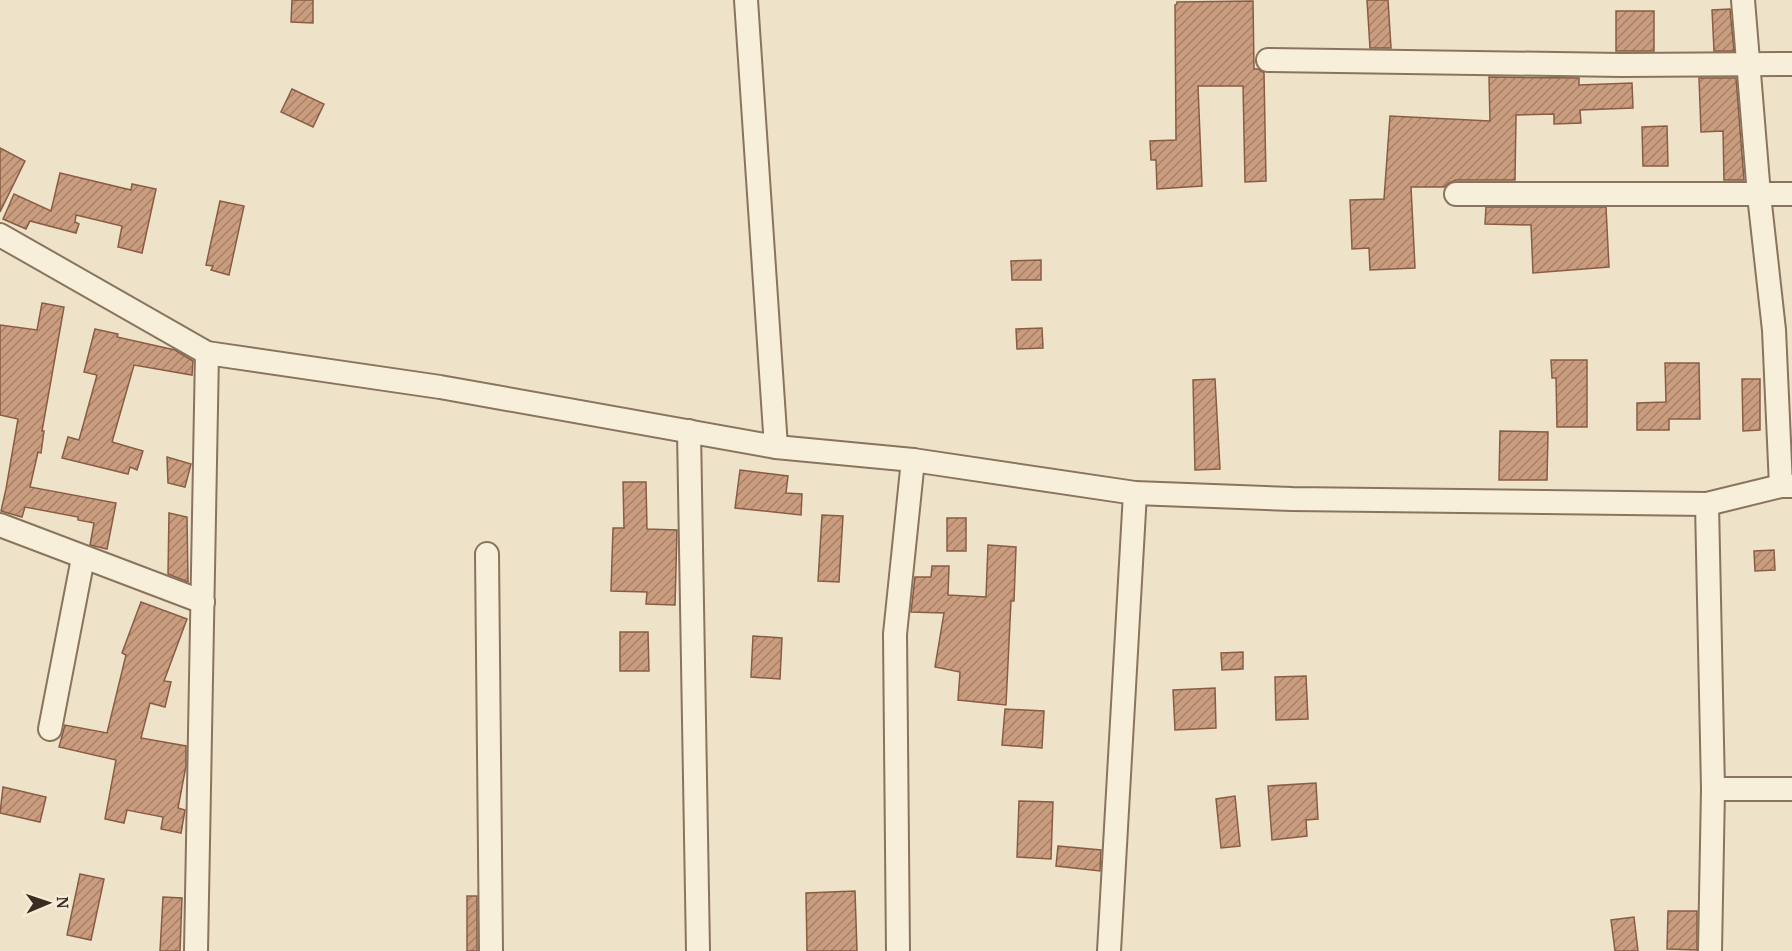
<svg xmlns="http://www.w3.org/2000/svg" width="1792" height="951" font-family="'PT Serif',serif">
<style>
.building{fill:url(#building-hatch);stroke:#885d44;stroke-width:1.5}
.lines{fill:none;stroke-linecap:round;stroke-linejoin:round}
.minor-casing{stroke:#89745d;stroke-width:26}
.minor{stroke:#f8efdb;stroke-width:22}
</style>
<defs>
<pattern id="building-hatch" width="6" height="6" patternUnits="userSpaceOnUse" patternTransform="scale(1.5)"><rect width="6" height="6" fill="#cb9d7f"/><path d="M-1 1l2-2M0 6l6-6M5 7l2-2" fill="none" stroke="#a68068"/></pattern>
</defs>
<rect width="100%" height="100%" fill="#eee2c8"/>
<g class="building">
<polygon points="292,0 313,0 313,23 291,22"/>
<polygon points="1367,0 1388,0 1391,48 1370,48"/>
<polygon points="1253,1 1254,69 1258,69 1264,73 1266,181 1245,182 1243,86 1198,86 1202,186 1157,189 1156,160 1151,160 1150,141 1176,140 1175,5 1177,4 1177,2"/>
<polygon points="1730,9 1734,51 1714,51 1712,10"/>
<rect x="1616" y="11" width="38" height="40"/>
<polygon points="1489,77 1579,78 1579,85 1632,83 1633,108 1580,110 1581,123 1554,124 1554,114 1516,115 1515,180 1456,180 1449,183 1444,187 1411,187 1415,268 1370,270 1369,248 1352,249 1350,200 1384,199 1390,116 1490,121"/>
<polygon points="1699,78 1736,78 1744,180 1724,180 1723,131 1701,132"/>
<polygon points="292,89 324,104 313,127 281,112"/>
<polygon points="1667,126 1668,166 1643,166 1642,127"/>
<polygon points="0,148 25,161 0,212"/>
<polygon points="60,173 131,190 132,184 156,189 142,253 118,247 122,226 76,215 75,222 79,224 76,233 30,221 26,229 3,219 14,194 51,211"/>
<polygon points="220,201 244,206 229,275 211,270 213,266 206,265"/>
<polygon points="1486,207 1606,207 1609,267 1533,273 1531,225 1485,224"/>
<polygon points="1041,260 1041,280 1012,280 1011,261"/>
<polygon points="42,303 64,307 42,431 44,431 41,453 38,452 30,487 116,503 107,549 90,545 94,523 78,520 78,517 25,507 22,517 1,511 6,489 18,419 0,415 0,325 37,330"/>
<polygon points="1042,328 1043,348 1017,349 1016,329"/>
<polygon points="95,329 118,334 117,337 175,350 193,361 192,375 134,365 112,442 143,451 137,470 130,467 128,474 62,458 68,437 79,440 97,375 84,372"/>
<polygon points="1551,360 1587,360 1587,427 1557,427 1556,378 1552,378"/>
<polygon points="1665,363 1699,363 1700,419 1669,419 1669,430 1637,430 1637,403 1666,402"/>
<polygon points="1215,379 1220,469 1195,470 1193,380"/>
<polygon points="1742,379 1760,379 1760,430 1743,431"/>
<polygon points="1500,431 1548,432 1547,480 1499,480"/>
<polygon points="167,457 191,464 185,487 168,483"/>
<polygon points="740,470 788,476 786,493 802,494 801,515 735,508"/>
<polygon points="623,482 646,482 647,529 677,530 675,605 646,604 647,592 611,591 613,528 624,528"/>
<polygon points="169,513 187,517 188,582 168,574"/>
<polygon points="822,515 843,516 839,582 818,581"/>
<rect x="947" y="518" width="19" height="33"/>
<polygon points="988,545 1016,547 1014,601 1011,601 1006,705 958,700 960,672 935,667 944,613 911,612 915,577 931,577 932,566 949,566 948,595 986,597"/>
<polygon points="1774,550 1775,570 1755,571 1754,551"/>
<polygon points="141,602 187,619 164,681 171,682 165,707 150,703 141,738 186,746 186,766 178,808 185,810 181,833 161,829 163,817 127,810 124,823 105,819 116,760 59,747 65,725 107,733 126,655 122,653"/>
<polygon points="620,632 648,632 649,671 620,671"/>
<polygon points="753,636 782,638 780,679 751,677"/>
<polygon points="1243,652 1243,669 1222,670 1221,653"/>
<polygon points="1306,676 1308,719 1276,720 1275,677"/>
<polygon points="1215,688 1216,728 1175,730 1173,690"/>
<polygon points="1005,709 1044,711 1042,748 1002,745"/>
<polygon points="1316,783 1318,819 1306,820 1307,836 1272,840 1268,786"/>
<polygon points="3,787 46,797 40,822 0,813"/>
<polygon points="1235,796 1240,846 1221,848 1216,799"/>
<polygon points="1019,801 1053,802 1051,859 1017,857"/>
<polygon points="1058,846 1101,850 1100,871 1056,866"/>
<polygon points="80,874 104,879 91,940 67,935"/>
<polygon points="855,891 857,951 807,951 806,893"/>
<rect x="467" y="896" width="10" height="55"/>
<polygon points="163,897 182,898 180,951 160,951"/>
<polygon points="1668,911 1697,911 1697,950 1667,949"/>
<polygon points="1634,917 1638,951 1615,951 1611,920"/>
</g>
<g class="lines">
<g class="minor-casing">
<g id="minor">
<polyline points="746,0 776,447"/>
<polyline points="1743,0 1759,195 1774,330 1781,486"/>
<polyline points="1268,60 1622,65 1792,64"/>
<polyline points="1456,194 1792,194"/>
<polyline points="0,235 207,353 440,387 776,447 913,460 1135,493 1292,499 1707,504 1781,486 1792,486"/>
<polyline points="689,431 698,951"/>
<polyline points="1707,504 1713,789 1710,951"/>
<polyline points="0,525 203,602"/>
<polyline points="487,554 491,951"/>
<polyline points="50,729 83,558"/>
<polyline points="1713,789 1792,789"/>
<polyline points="196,951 207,353"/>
<polyline points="898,951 895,634 913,460"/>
<polyline points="1109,951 1135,493"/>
</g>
</g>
<use href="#minor" class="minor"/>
</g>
<g transform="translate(48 903) rotate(88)" stroke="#f5ecd8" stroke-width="4.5" paint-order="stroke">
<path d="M0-4.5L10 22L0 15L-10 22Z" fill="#3a2c20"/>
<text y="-9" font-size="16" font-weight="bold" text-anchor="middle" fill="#3a2c20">N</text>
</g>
</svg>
